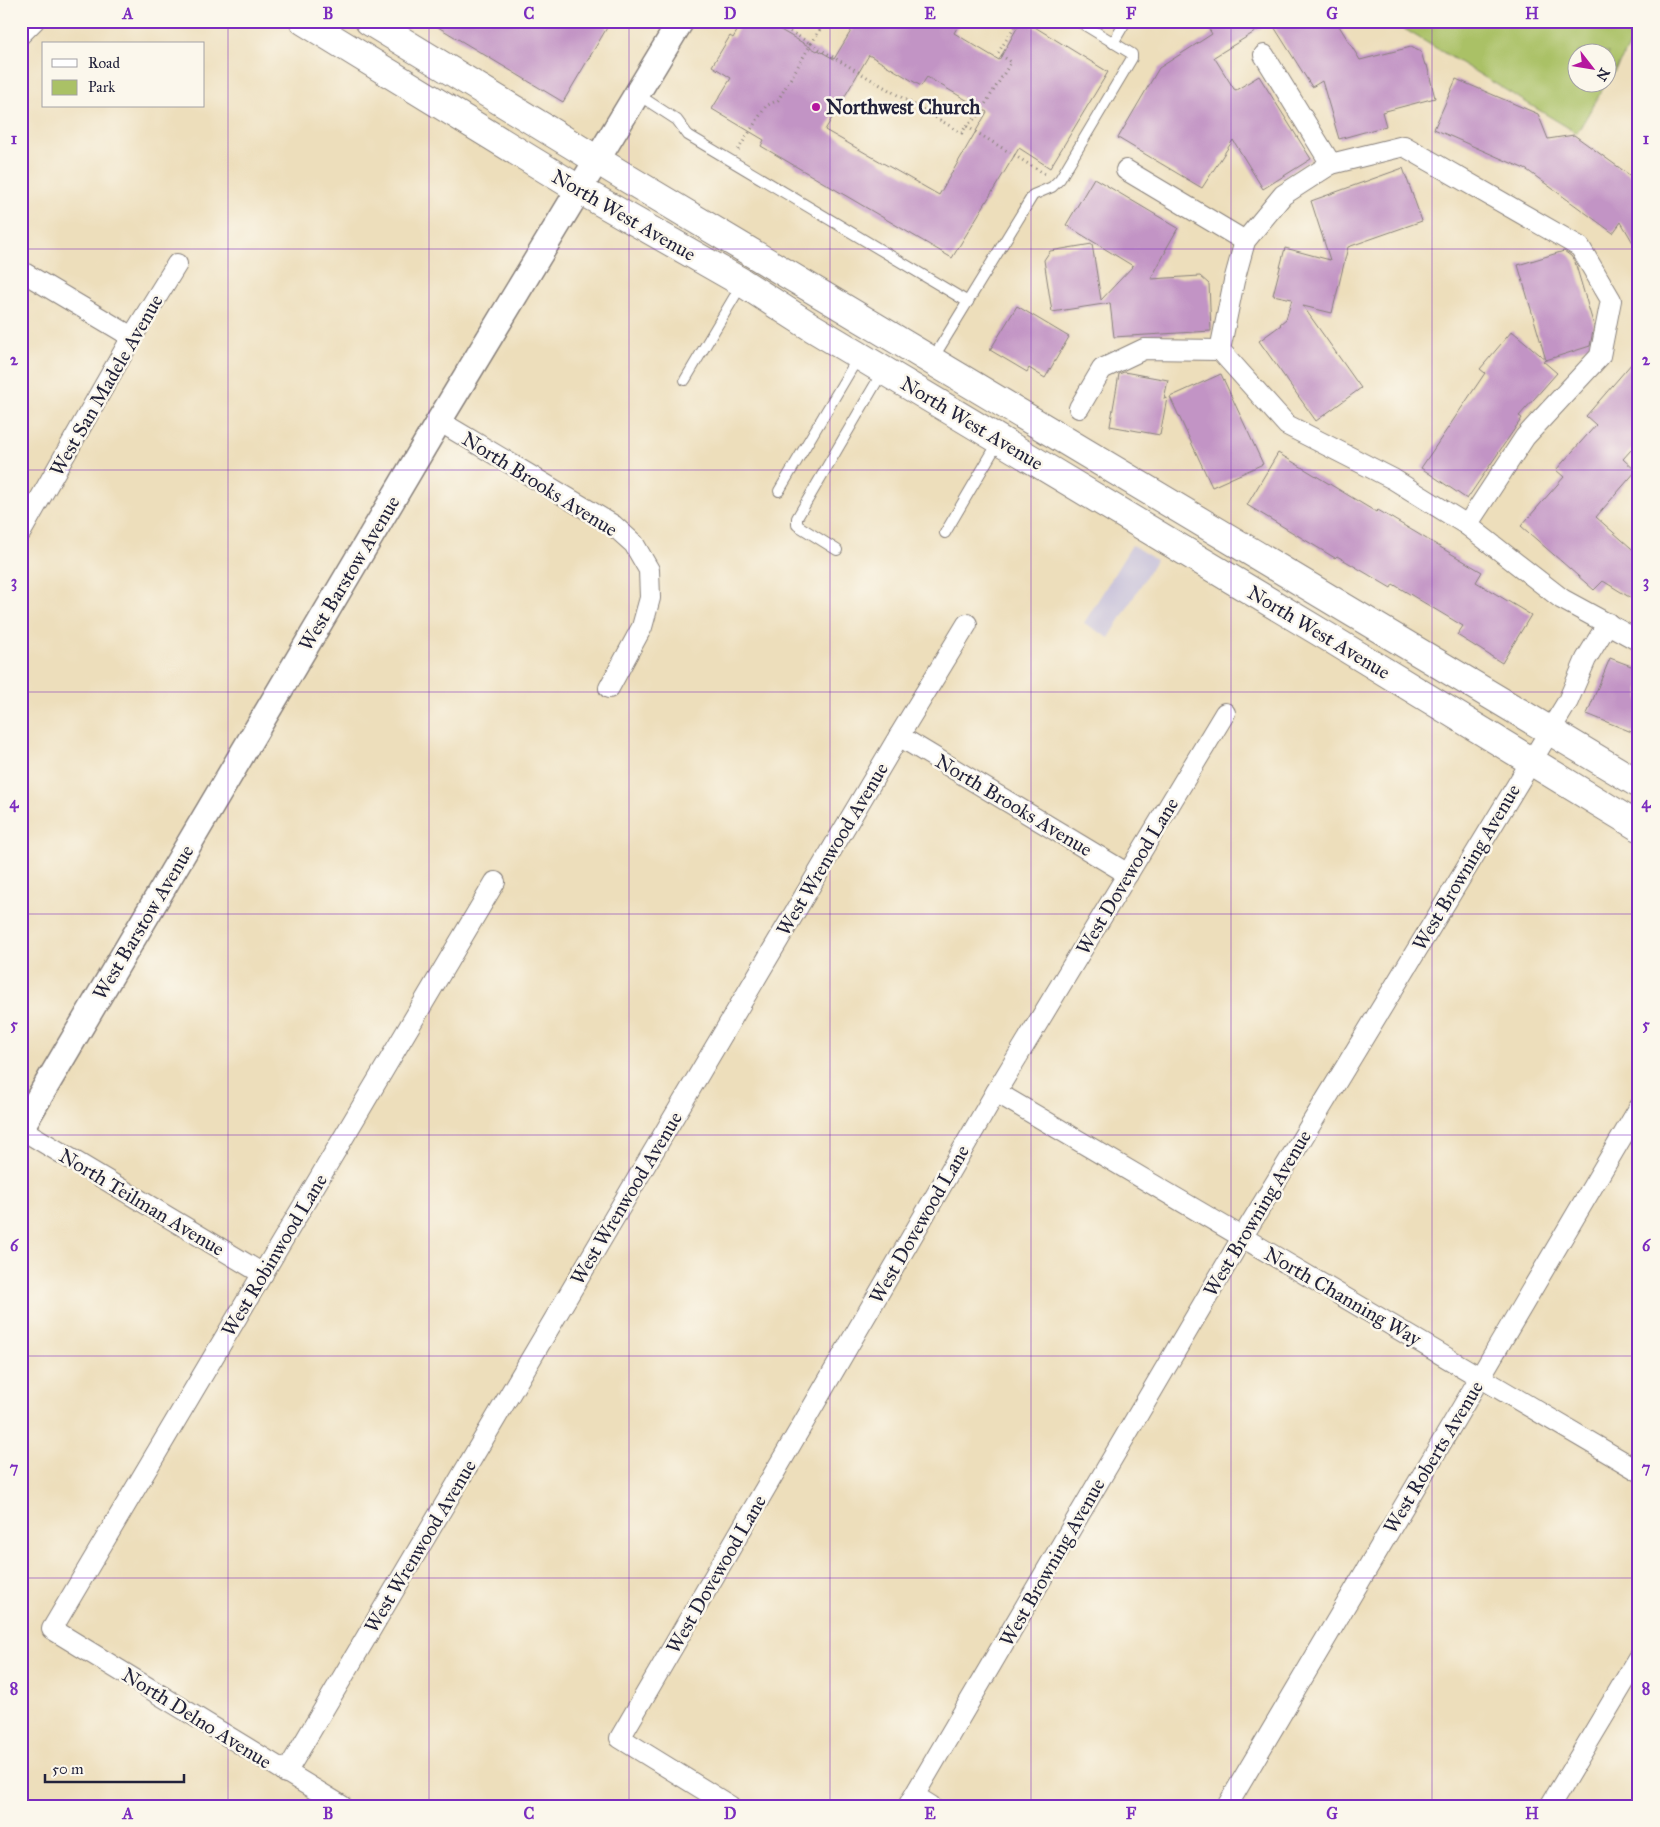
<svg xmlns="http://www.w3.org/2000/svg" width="1660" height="1827" font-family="'IM FELL Great Primer',serif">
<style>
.industrial{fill:#c6c0d9}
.green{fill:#aac166;stroke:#667250}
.building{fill:#c294c5;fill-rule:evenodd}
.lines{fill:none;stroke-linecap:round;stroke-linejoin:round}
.service-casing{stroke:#88807b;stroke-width:12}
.minor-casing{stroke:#88807b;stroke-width:22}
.tertiary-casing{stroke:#88807b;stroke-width:28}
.secondary-casing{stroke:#88807b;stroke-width:30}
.path{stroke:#88807b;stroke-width:3;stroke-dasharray:1 4;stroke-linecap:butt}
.service{stroke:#fff;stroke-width:10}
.minor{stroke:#fff;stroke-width:20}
.tertiary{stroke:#fff;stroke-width:25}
.secondary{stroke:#fff;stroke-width:28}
.grid{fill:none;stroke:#7b2cbf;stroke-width:1;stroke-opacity:0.55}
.poi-dot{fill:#b5179e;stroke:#fbf7ec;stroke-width:2}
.labels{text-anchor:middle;stroke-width:5;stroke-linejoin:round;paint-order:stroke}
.poi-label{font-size:20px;font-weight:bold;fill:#22223b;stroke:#fbf7ec;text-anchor:start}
.street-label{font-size:20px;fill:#22223b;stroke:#fbf7ec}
.neatline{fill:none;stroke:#7b2cbf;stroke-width:2}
.grid-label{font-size:16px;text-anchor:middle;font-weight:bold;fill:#7b2cbf}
</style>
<rect width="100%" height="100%" fill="#fbf7ec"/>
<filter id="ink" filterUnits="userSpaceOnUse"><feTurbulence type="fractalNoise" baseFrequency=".02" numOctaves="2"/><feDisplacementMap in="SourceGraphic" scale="10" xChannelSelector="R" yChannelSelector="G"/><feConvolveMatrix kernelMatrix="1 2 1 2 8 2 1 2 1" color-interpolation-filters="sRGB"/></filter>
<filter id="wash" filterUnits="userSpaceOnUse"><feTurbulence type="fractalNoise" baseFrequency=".0096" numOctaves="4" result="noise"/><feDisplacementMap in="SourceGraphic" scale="20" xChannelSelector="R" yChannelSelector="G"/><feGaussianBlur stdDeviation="1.12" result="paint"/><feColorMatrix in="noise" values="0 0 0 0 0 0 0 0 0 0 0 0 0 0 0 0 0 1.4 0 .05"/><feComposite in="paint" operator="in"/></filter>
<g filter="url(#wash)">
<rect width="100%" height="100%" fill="#eddebb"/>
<polygon class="industrial" points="1132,545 1156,560 1109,638 1084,623"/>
<polygon class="green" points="1391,21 1639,21 1639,30 1608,82 1608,52 1578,52 1578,82 1607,82 1577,133"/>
<g id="blocks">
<g class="building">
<polygon points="428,21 611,21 563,102"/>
<path d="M 743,21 L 765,21 L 817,51 L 818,50 L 834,59 L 857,21 L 961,21 L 954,33 L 999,60 L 1021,21 L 1025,21 L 1108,72 L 1050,168 L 1019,148 L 952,258 L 761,146 L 764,140 L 712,109 L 731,78 L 712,66 L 730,36 L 733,38 ZM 869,55 L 921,86 L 927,77 L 987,112 L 939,195 L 825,130 Z"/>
<polygon points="1204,21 1336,21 1360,60 1411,47 1421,52 1425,65 1427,65 1435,98 1382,112 1386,126 1339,139 1322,81 1312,87 1271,22 1214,57 1234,89 1236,90 1259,76 1311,159 1263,189 1233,140 1202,188 1118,138 1159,68 1212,34"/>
<polygon points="1456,79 1538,114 1548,139 1574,135 1639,182 1639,253 1621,222 1613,233 1527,170 1434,129"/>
<polygon points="1403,168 1422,221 1348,247 1332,313 1303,306 1361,388 1316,421 1259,341 1281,325 1280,324 1286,319 1292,299 1273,295 1285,248 1330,260 1311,201"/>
<polygon points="1094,178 1178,228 1165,251 1166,251 1151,279 1200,276 1209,284 1211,331 1114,337 1110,303 1052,312 1044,260 1050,251 1092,244 1101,300 1133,266 1066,225"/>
<polygon points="1564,251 1571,256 1575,262 1594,326 1590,346 1543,361 1557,373 1519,416 1522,418 1467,499 1421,468 1485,373 1480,369 1512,331 1546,360 1518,265"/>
<polygon points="1017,306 1069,337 1045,378 1029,368 1027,372 990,350"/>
<polygon points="1639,355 1639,441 1623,459 1636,471 1596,517 1639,555 1639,603 1603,581 1594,590 1521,526 1564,477 1556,470 1596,425 1586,416"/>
<polygon points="1124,372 1168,380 1164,399 1167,398 1160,435 1110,426 1119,374"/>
<polygon points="1221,374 1263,464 1212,487 1170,397"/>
<polygon points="1278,453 1376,512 1378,510 1482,572 1476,582 1531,615 1502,663 1457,635 1463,626 1393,584 1391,588 1337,556 1335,558 1247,505"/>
<polygon points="1610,658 1639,669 1639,735 1587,714"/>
</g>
</g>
</g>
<g filter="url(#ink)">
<use href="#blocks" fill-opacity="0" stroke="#88807b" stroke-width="1"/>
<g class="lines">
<g class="service-casing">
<g id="service">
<polyline points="1113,43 1126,21"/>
<polyline points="637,94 677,120 688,135 968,302"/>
<polyline points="932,360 1033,195 1052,187 1060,179 1132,58 1132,54 1078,21"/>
<polyline points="685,380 742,284"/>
<polyline points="779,491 859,356"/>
<polyline points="945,533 999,441"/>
<polyline points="837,550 797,525 797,518 883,371"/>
</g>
</g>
<g class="minor-casing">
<g id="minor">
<polyline points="21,34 34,21"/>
<polyline points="1264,55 1331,164 1404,146 1580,247 1611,300 1600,356 1525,437 1467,525"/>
<polyline points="1331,164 1283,195 1245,241 1234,281 1220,350 1287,425 1393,479 1467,525 1562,599 1639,641"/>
<polyline points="1126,170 1245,241"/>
<polyline points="21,271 132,337"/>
<polyline points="1079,408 1102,369 1144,349 1220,350"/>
<polyline points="439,421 613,525 634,544 649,570 650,598 642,627 609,688"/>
<polyline points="21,532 132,337 177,264"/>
<polyline points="899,736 1128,874"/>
<polyline points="996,1092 1639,1471"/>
<polyline points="21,1129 263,1274"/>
<polyline points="286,1773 899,736 967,624"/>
<polyline points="915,1796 931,1806"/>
<polyline points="342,1806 52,1629 495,882"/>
<polyline points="730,1806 620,1738 996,1092 1225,713"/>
<polyline points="908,1806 1243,1236 1568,701 1586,659 1608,623"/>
<polyline points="1227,1806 1639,1108"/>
<polyline points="1550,1806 1639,1657"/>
</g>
</g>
<g class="tertiary-casing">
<polyline id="tertiary" points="21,1128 439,421 681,21"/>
</g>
<g class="secondary-casing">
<g id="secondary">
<polyline points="304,21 580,190 743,283 813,328 1328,637 1639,827"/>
<polyline points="369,21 630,180 1639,784"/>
</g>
</g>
<g class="path">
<polyline points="773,21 811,44 825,21"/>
<polyline points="966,126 978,116 1011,62 998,53 1018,21"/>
<polyline points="738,150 766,106 778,100 811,44 962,133 966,126 1045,174"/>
</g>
<use href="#service" class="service"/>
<use href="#minor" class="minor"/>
<use href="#tertiary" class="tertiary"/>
<use href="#secondary" class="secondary"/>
</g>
</g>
<path class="grid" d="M 228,21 L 228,1806M 429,21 L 429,1806M 629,21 L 629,1806M 830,21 L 830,1806M 1031,21 L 1031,1806M 1231,21 L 1231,1806M 1432,21 L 1432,1806M 21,249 L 1639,249M 21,470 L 1639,470M 21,692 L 1639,692M 21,914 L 1639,914M 21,1135 L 1639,1135M 21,1356 L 1639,1356M 21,1578 L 1639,1578"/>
<circle class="poi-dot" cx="816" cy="107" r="5"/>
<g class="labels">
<g class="poi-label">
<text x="826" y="114">Northwest Church</text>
</g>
<g class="street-label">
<text transform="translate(624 215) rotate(30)" y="7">North West Avenue</text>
<text transform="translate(106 385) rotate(-60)" y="7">West San Madele Avenue</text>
<text transform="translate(972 423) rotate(31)" y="7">North West Avenue</text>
<text transform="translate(540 484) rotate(32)" y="7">North Brooks Avenue</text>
<text transform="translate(349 573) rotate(-59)" y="7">West Barstow Avenue</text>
<text transform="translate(1319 632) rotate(31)" y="7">North West Avenue</text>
<text transform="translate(1014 805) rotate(31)" y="7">North Brooks Avenue</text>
<text transform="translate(832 849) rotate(-59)" y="7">West Wrenwood Avenue</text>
<text transform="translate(1466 867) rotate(-59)" y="7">West Browning Avenue</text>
<text transform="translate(1127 876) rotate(-59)" y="7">West Dovewood Lane</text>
<text transform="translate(143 922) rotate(-59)" y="7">West Barstow Avenue</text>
<text transform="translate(626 1198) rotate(-59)" y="7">West Wrenwood Avenue</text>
<text transform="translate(142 1202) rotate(31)" y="7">North Teilman Avenue</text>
<text transform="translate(1257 1213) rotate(-59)" y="7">West Browning Avenue</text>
<text transform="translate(919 1224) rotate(-60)" y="7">West Dovewood Lane</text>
<text transform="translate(274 1255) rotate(-59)" y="7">West Robinwood Lane</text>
<text transform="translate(1343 1296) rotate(30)" y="7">North Channing Way</text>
<text transform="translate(1433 1457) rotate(-59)" y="7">West Roberts Avenue</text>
<text transform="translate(420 1546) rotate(-59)" y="7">West Wrenwood Avenue</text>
<text transform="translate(1052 1562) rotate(-60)" y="7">West Browning Avenue</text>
<text transform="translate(716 1574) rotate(-60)" y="7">West Dovewood Lane</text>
<text transform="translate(197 1718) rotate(32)" y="7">North Delno Avenue</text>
</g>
</g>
<rect width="1660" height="1827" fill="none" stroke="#fbf7ec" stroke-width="55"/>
<rect x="42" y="42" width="162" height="65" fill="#fbf7ec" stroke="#a4a2a5"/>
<rect x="52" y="59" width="25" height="8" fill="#ffffff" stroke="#a4a2a5"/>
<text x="88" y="68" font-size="15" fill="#22223b">Road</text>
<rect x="52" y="80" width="25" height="15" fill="#aac166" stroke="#a4a2a5"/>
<text x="88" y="92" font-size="15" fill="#22223b">Park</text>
<g transform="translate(1592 68) rotate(121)"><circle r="24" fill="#fbf7ec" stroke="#a4a2a5"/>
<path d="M0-4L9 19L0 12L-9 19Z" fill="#b5179e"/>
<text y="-8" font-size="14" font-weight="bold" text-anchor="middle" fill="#22223b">N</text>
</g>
<path d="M45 1774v8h139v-8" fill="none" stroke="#22223b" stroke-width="2.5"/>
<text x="52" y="1774" font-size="15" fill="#22223b" stroke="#fbf7ec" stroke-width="4" paint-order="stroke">50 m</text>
<rect x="28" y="28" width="1604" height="1772" class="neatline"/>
<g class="grid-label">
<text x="128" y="19">A</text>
<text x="328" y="19">B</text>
<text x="529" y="19">C</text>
<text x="730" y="19">D</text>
<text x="930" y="19">E</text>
<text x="1131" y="19">F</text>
<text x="1332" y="19">G</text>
<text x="1532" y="19">H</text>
<text x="14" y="144">1</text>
<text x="1646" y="144">1</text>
<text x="14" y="365">2</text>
<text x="1646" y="365">2</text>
<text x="14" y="587">3</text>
<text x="1646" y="587">3</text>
<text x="14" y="808">4</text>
<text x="1646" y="808">4</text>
<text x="14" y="1030">5</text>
<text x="1646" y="1030">5</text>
<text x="14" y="1251">6</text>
<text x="1646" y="1251">6</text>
<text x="14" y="1473">7</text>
<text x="1646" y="1473">7</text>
<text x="14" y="1694">8</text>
<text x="1646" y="1694">8</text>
<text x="128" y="1819">A</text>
<text x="328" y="1819">B</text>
<text x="529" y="1819">C</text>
<text x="730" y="1819">D</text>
<text x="930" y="1819">E</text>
<text x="1131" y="1819">F</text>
<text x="1332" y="1819">G</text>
<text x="1532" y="1819">H</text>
</g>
</svg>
